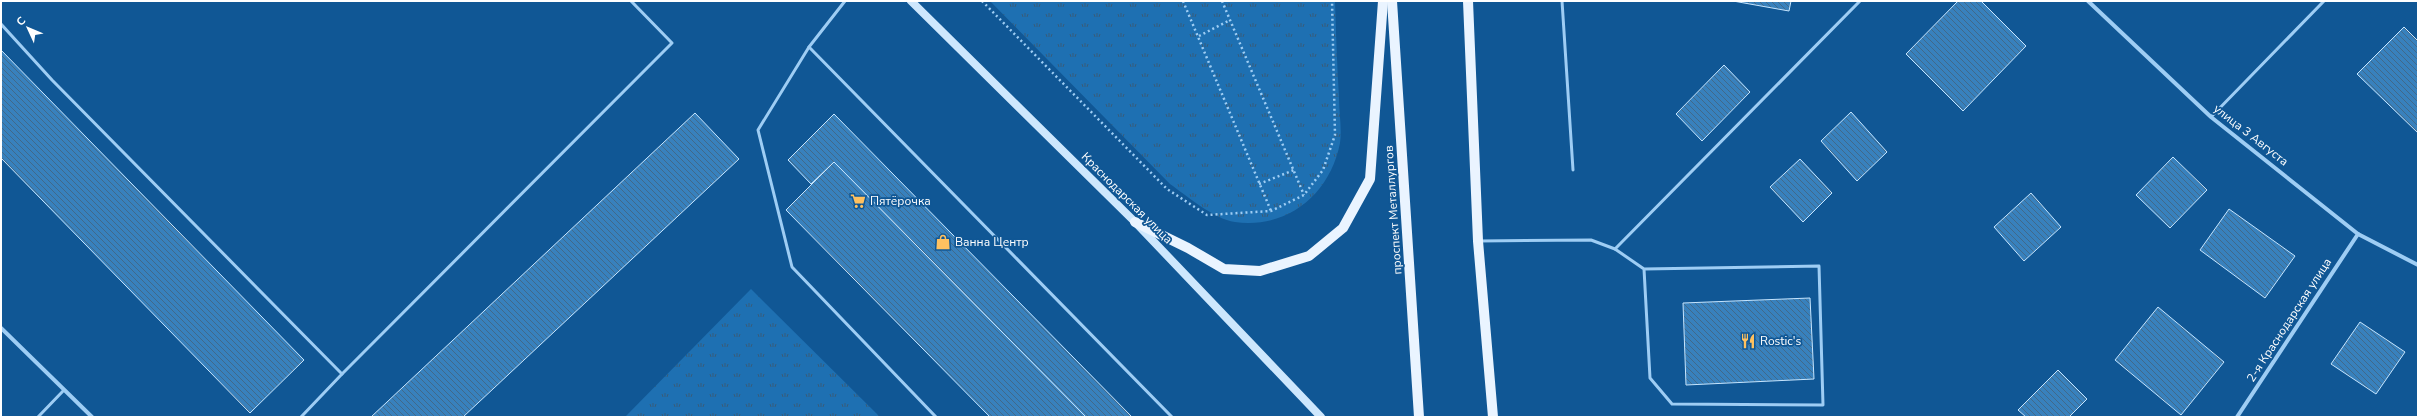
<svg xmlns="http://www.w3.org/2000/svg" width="2419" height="418" font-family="'Nunito Sans',sans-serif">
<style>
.park{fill:url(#park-tufts)}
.building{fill:url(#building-back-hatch);stroke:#c6e5fe}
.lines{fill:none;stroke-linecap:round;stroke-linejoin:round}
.path{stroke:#9ecdf4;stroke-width:2.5;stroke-dasharray:2 3;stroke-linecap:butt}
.service{stroke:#9ecdf4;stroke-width:3}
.minor{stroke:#9ecdf4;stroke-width:4}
.secondary{stroke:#cde7fd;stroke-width:8}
.primary{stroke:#eaf4ff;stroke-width:10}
.labels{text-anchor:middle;stroke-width:3.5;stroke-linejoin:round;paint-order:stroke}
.street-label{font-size:12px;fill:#fff;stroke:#105795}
.poi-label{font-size:12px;fill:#fff;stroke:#105795;text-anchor:start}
</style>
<defs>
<pattern id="park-tufts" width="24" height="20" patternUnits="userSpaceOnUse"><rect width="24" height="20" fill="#1e70b2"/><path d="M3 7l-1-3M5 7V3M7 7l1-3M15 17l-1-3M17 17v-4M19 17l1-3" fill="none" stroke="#375c7a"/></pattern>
<pattern id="building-back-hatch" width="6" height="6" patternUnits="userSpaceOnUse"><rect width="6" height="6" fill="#3881bd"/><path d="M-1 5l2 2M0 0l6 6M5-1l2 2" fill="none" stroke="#41698a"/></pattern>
</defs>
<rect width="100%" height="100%" fill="#105795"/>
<g class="park">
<path d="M 990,1 L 1335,1 C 1336,33 1337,66 1339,98 C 1339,112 1342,129 1340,143 C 1330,194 1288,229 1235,222 C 1214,219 1187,196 1170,184 Z"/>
<polygon points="751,289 880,417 625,417"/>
</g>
<g class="building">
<polygon points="1733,1 1791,1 1789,11"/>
<polygon points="1958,1 1981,1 2026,46 1963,111 1906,54"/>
<polygon points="2404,27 2418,41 2418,133 2357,74"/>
<polygon points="1,50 304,360 250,413 1,158"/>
<polygon points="1724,65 1750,92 1702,141 1676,114"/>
<polygon points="1851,112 1887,152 1857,181 1821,141"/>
<polygon points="695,113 739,159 463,417 371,417"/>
<polygon points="834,114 1132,417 1086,417 834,162 811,184 788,160"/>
<polygon points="2173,157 2207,190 2170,228 2136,195"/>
<polygon points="1800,159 1832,193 1803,222 1770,187"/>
<polygon points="834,162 1086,417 990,417 786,210"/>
<polygon points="2031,193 2061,227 2024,261 1994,227"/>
<polygon points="2229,209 2295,256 2265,298 2200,250"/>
<polygon points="1810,298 1814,379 1686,385 1683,303"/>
<polygon points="2158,307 2224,362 2181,415 2115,360"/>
<polygon points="2360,322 2405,352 2376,394 2331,364"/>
<polygon points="2058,370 2087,399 2069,417 2026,417 2018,410"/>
</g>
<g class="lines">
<g class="path">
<polyline points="982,1 1167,189 1207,215 1271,211 1304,195 1323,170 1335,135 1332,1"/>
<polyline points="1183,1 1271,211"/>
<polyline points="1222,1 1304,195"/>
<polyline points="1199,36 1230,20"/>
<polyline points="1259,184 1294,170"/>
</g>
<g class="service">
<polyline points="845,1 809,47 758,130 792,267 936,417"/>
<polyline points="1562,1 1573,170"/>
<polyline points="1,24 52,80 342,374 301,417"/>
<polyline points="809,47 1172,417"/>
<polyline points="2211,117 2324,1"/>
<polyline points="1479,241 1591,240 1615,249 1644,269 1819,266 1823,405 1672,404 1650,378 1644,269"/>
<polyline points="1615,249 1860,1"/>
<polyline points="342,374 672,43 631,1"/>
<polyline points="38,417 64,390"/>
</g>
<g class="minor">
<polyline points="2088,1 2211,117 2358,234 2418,265"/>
<polyline points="1,328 92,417"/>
<polyline points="2237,417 2358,234"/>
</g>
<polyline class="secondary" points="911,1 1135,222 1321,417"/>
<g class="primary">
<polyline points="1392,1 1419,417"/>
<polyline points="1468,1 1478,241 1493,417"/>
<polyline points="1135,222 1188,248 1224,269 1260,271 1309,256 1343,228 1370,179 1383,1"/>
</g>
</g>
<defs>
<g id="supermarket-bare" transform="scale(1.2)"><path d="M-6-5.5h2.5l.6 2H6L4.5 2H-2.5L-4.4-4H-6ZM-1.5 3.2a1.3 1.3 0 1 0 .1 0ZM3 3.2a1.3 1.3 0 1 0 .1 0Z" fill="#ffc160" stroke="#105795" stroke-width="2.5" paint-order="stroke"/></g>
<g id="shop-bare" transform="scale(1.2)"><path d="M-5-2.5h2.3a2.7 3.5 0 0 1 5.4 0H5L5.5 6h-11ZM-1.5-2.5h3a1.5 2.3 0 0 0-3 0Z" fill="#ffc160" stroke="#105795" stroke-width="2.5" paint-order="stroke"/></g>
<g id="restaurant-bare" transform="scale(1.2)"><path d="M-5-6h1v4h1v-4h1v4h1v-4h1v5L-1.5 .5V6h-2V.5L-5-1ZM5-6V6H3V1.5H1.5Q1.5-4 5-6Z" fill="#ffc160" stroke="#105795" stroke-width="2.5" paint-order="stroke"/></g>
</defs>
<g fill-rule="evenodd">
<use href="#supermarket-bare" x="858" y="201"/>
<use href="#shop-bare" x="943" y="242"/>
<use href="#restaurant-bare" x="1748" y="341"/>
</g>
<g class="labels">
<g class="street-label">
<text transform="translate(2251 135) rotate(38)" y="4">улица 3 Августа</text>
<text transform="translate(1127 198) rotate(45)" y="4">Краснодарская улица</text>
<text transform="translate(1393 210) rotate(-94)" y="4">проспект Металлургов</text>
<text transform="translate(2289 320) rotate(-57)" y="4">2-я Краснодарская улица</text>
</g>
<g class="poi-label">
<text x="870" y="205">Пятёрочка</text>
<text x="955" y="246">Ванна Центр</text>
<text x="1760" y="345">Rostic's</text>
</g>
</g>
<rect width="2419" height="418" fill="none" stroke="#ffffff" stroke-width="4"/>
<g transform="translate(28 28) rotate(314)" stroke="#105795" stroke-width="3" paint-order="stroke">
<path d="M0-3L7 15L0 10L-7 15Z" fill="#ffffff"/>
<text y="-6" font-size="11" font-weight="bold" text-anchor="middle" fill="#ffffff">С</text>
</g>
</svg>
